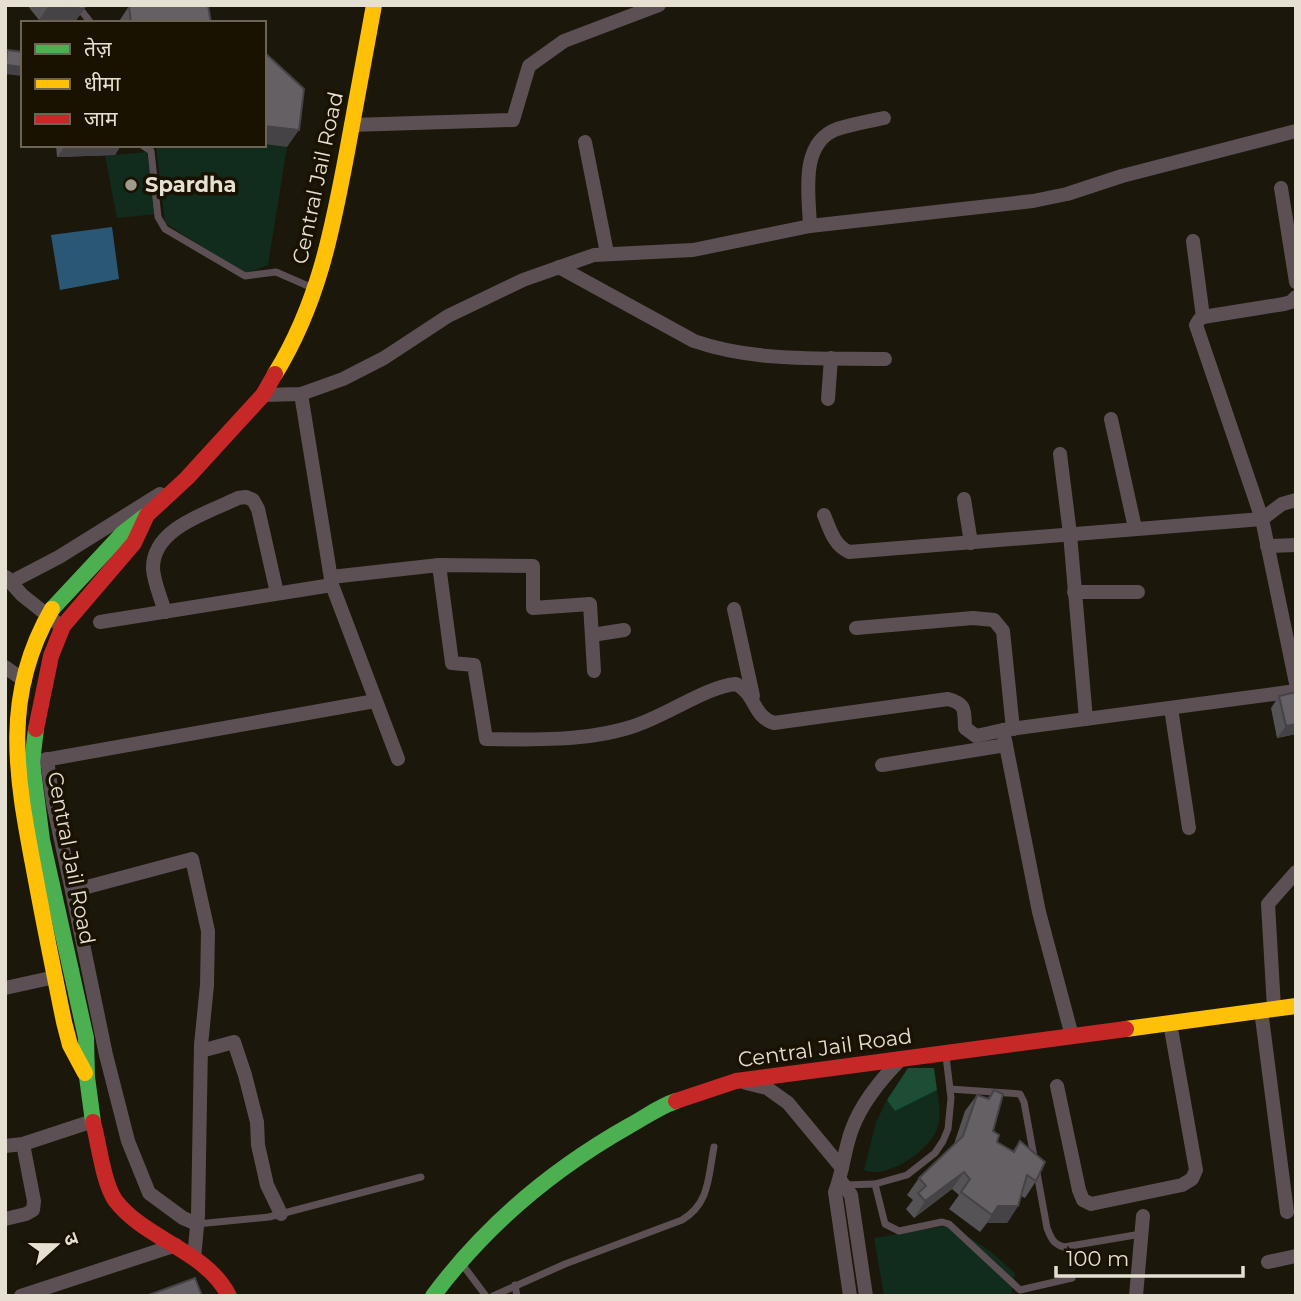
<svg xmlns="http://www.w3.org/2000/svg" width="1301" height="1301" font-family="Montserrat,'Noto Sans Devanagari',sans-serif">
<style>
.green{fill:#112b1d}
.forest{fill:#1b4e35}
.water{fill:#2a5874}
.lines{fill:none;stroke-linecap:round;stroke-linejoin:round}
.lane{stroke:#5c5055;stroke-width:7}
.street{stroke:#5c5055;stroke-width:14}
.fast{stroke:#4caf50;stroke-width:16}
.slow{stroke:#ffc107;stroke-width:16}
.jam{stroke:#c62828;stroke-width:16}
.wall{fill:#565356}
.shaded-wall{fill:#464346}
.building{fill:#646064;stroke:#464346;stroke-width:2}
.poi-dot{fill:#9e9a8c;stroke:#191200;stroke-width:2.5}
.labels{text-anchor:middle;stroke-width:7;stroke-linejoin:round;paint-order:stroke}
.street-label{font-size:21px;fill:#e5e0d2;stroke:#191200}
.poi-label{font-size:21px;font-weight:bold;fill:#e5e0d2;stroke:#191200;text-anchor:start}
</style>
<rect width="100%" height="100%" fill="#1b170a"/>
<g class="green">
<polygon points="264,144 287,147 268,265 245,274 165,223 156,145 232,145 240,147 241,145"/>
<polygon points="147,152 157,214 117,218 105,156"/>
<path d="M 937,1090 C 939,1103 942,1117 937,1129 C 930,1150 887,1180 864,1170 L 876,1122 L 887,1100 L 895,1111 Z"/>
<path d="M 945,1226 C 973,1237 994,1252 1015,1274 L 1011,1296 L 884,1296 L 874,1238 Z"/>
</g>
<polygon class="forest" points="908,1068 934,1068 937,1090 895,1111 887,1100"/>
<polygon class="water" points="112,227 119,279 60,290 51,235"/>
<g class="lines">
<g class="lane">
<polyline points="77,5 91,23"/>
<polyline points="142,145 151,151 158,217 165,229 245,276 276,272 315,289"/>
<polyline points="946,1056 951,1098 948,1129 943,1141 935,1153 907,1175 875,1184 885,1224 899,1231 942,1222 949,1224 1020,1290 1072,1278"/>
<path d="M 950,1089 L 1020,1094 L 1024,1102 L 1047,1228 C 1051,1238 1053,1244 1064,1247 L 1141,1234"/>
<polyline points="845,1185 875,1184"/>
<polyline points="197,1224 269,1217 421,1177"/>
<polyline points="462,1264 486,1296"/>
<polyline points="515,1285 517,1296"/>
<path d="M 493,1296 L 565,1264 L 682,1220 C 710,1203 708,1177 714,1147"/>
</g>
<g class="street">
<polyline points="351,125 513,120 529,66 564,41 659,5"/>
<polyline points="585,142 607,253"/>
<polyline points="1281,188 1296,282"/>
<path d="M 810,226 C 809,196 799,143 837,129 C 852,124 869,121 884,118"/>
<polyline points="1193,241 1203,317"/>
<path d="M 559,267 L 694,341 C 754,362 822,358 885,359"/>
<polyline points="1296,297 1291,302 1284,304 1203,317 1199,320 1196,325 1262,519 1296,683"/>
<polyline points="301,394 332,585 398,759"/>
<polyline points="263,395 301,394 343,379 384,358 448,316 523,280 594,255 693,250 810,226 1033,201 1067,194 1122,176 1296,131"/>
<polyline points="828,399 831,358"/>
<polyline points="1111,419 1135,528"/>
<polyline points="1060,454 1070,534 1086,719"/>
<polyline points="964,499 971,543"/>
<path d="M 824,515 C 830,530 834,545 849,552 L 1262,519 L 1282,504 L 1296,500"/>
<polyline points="1267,546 1296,545"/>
<path d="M 439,565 L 452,663 L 474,665 L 486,739 C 532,740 587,741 631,727 C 663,718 707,686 736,684 C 756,694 753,717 774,723 L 948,699 C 967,704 964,711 965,728 L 976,736 L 1003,730 L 1296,691"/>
<polyline points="6,577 22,595 56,622"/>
<polyline points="331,577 439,565 533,566 533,608 590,604 594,671"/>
<polyline points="11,582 59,557 160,494"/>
<polyline points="1074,592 1138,592"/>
<polyline points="734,609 753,696"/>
<path d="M 165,612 C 161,598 154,583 153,569 C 152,528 208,513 238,498 L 246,497 L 253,500 L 258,509 L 277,593"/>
<polyline points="100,622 332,585"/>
<polyline points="856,628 973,618 994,620 1003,631 1013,729"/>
<polyline points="592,635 624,630"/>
<polyline points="5,667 25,681"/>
<polyline points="1171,708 1189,828"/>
<polyline points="1003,730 1039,912 1072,1036"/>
<polyline points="47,759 53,803 72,891 192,859 208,931 207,985 201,1045 198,1216 194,1258"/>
<polyline points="39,761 375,701"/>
<polyline points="882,765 1006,745"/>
<polyline points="72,891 106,1055 128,1141 149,1193 183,1218 197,1224"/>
<polyline points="5,988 55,977"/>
<polyline points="1274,1008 1268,904 1296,872"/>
<polyline points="1261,1010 1287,1212"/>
<polyline points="201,1051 234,1042 245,1075 257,1122 258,1145 267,1185 281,1214"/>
<polyline points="746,1083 767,1088 788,1103 842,1168"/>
<polyline points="1057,1086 1079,1190 1083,1200 1091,1204 1182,1185 1192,1179 1196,1170 1170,1023"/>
<polyline points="5,1146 23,1144 93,1121"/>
<polyline points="840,1180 851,1195 866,1296"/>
<polyline points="5,1219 26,1214 33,1210 34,1201 23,1144"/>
<polyline points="1268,1262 1296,1256"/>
<polyline points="21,1296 176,1245"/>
<path d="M 850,1296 L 835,1192 C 843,1172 844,1150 852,1129 C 862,1102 882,1078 902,1058"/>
<polyline points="1136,1296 1143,1216"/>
</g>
<g class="fast">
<polyline points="52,609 123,533 145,516"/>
<polyline points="36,729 32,762 42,840 86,1038 87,1077 93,1122"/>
<path d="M 433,1296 C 485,1226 553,1169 629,1126 C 644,1118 660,1106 676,1101"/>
</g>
<g class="slow">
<path d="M 275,374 C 318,304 332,232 347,152 C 356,103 365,54 374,5"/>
<path d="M 52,609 C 0,698 17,780 35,875 C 44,924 54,973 64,1022 L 70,1045 L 85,1073"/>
<polyline points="1126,1029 1296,1006"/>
</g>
<g class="jam">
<polyline points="36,729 51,656 63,626 134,543 147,515 187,478 263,395 275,374"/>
<polyline points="676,1101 736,1081 1126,1029"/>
<path d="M 93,1122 C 99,1144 103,1182 115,1200 C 145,1240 206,1250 229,1296"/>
</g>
</g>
<g class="wall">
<polygon points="27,5 87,5 74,23 56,23 39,20"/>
<polygon points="129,6 211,23 118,23"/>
<polygon points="56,145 121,145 115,155 57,157"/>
<polygon points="1296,692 1296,734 1277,738 1271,708 1279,696"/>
<polygon points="994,1090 993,1131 997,1142 1013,1151 1020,1141 1036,1181 1025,1198 1021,1196 1018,1206 1007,1223 987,1223 980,1232 949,1209 959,1195 952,1189 914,1218 906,1209 913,1200 907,1195 919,1178 954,1144 965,1111 977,1095 987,1099"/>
</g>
<g class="shaded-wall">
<polygon points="49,5 87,5 74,23 56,23 39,20"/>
<polygon points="6,65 23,67 23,76 5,74"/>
<polygon points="264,126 299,130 287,147 264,144"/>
<polygon points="66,145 121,145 115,155 57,157"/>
<polygon points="1296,724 1296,734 1277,738 1286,726"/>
<polygon points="964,1172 952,1189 914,1218 925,1201"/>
<polygon points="998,1206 1018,1206 1007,1223 987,1223 980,1232"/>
</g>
<g class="building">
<polygon points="62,5 86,5 83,9"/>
<polygon points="133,5 208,5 211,23 131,23 129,6"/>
<polygon points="7,50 23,52 23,67 6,65"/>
<polygon points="264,52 304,89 299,130 264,126"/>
<polygon points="1296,692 1296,724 1286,726 1279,696"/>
<polygon points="994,1090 1003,1094 993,1131 999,1135 997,1142 1014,1152 1020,1141 1045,1162 1036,1181 1027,1175 1018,1206 998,1206 992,1215 961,1192 970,1179 964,1172 925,1201 918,1193 926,1186 919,1178 963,1136 977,1095 989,1099"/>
<polygon points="195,1278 202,1296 146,1296"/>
</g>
<circle class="poi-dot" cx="131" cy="185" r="7"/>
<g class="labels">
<g class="street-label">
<text transform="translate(318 178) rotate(-78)" y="7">Central Jail Road</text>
<text transform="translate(71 858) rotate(79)" y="7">Central Jail Road</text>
<text transform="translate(825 1048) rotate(-8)" y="7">Central Jail Road</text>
</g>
<g class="poi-label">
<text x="145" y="192">Spardha</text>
</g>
</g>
<rect width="1301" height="1301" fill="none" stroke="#e5e0d2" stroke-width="14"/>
<rect x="21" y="21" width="245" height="126" fill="#191200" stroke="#6b6454" stroke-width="2"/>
<rect x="35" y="44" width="35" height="10" fill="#4caf50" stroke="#6b6454" stroke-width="2"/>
<text x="84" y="56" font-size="21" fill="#e5e0d2">तेज़</text>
<rect x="35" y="79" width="35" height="10" fill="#ffc107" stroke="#6b6454" stroke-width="2"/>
<text x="84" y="91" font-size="21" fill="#e5e0d2">धीमा</text>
<rect x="35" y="114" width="35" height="10" fill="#c62828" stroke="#6b6454" stroke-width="2"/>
<text x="84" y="126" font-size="21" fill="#e5e0d2">जाम</text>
<g transform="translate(56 1245) rotate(69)" stroke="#191200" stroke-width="5" paint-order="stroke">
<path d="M0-5L12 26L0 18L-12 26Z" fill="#e5e0d2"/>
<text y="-10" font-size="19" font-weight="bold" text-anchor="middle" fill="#e5e0d2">उ</text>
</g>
<path d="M1056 1266v10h187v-10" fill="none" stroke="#e5e0d2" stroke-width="3.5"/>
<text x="1066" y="1266" font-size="21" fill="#e5e0d2" stroke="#191200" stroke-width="5" paint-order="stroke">100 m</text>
</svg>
